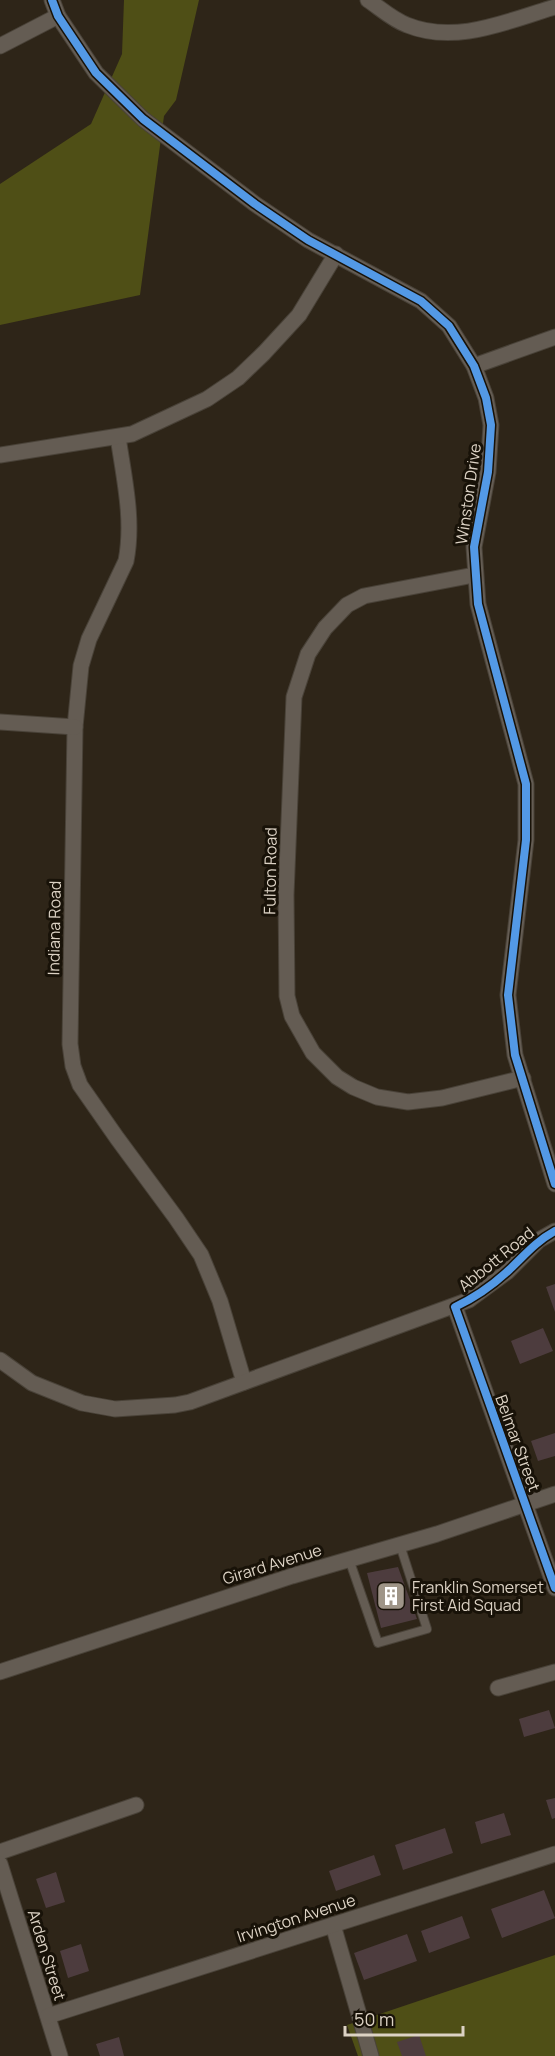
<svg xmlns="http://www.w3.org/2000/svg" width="555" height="2056" font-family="Manrope,sans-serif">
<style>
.green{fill:#4f4f16}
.building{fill:#4d3c3e}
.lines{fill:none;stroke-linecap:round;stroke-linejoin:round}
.lane-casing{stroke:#494238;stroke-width:10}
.street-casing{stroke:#494238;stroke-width:17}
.lane{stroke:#645c53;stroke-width:8}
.street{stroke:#645c53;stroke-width:15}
.cycleway-casing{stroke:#181208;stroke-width:11}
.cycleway{stroke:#5399e6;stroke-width:8}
.labels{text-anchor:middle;stroke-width:6;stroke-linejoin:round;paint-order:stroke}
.street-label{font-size:16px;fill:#dcd2c4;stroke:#181208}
.poi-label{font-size:16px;fill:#dcd2c4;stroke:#181208;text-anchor:start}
</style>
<rect width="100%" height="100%" fill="#2e2518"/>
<g class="green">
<polygon points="124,0 199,0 176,100 164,116 140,295 0,325 0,184 91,124 122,54"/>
<polygon points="555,1955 555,2056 358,2056 347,2025"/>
</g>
<g class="building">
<polygon points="555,1284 555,1312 546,1287"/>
<polygon points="543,1328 553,1351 520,1364 511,1341"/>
<polygon points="555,1433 555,1456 538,1461 531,1441"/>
<polygon points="398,1567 417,1619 381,1628 367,1573"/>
<polygon points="549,1710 555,1728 524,1737 519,1719"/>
<polygon points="555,1798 555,1818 552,1819 546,1800"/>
<polygon points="504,1813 511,1835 481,1844 475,1822"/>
<polygon points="445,1828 453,1853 403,1870 395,1845"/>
<polygon points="374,1855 381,1875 336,1891 329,1871"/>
<polygon points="56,1872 65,1902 46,1908 36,1879"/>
<polygon points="544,1890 555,1918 502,1938 491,1909"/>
<polygon points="462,1916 470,1938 429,1953 421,1931"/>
<polygon points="407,1934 417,1961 364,1980 354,1953"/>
<polygon points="81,1944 89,1971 68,1978 60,1951"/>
<polygon points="419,2035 426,2056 402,2056 397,2042"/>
<polygon points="119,2037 124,2056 100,2056 96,2044"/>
</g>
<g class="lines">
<g class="lane-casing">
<polyline id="lane" points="349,1559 378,1643 427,1629 400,1545"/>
</g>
<g class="street-casing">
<g id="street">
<polyline points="52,0 58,16 96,73 143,119 255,204 308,240 421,301 449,326 474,366 486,398 491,425 488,472 474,547 478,604 526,784 526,840 508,995 515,1055 555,1184"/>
<path d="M 368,0 C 380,8 393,20 407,25 C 456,45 507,21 555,7"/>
<polyline points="0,46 58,16"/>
<polyline points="474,366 555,337"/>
<path d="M 118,437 C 124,478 134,520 126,561 L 89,639 L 81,666 L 75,727 L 70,1044 L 73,1066 L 80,1085 L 117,1138 L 176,1218 L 201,1255 L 220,1301 L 244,1382"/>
<polyline points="0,455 132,434 207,399 238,378 264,353 299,315 336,254"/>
<polyline points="474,575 364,596 347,605 325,628 308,654 294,697 286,895 287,996 292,1016 313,1053 337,1077 353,1087 377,1097 408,1102 442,1098 523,1078"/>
<polyline points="0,722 75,727"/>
<polyline points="455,1307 555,1588"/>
<polyline points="0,1360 32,1383 82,1403 115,1409 175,1405 190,1402 469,1300 507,1272 539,1240 555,1231"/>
<polyline points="0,1672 292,1576 437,1534 555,1494"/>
<polyline points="498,1688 555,1672"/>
<polyline points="0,1852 136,1805"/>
<polyline points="0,1864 60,2056"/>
<polyline points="333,1925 371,2056"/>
<polyline points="48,2016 555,1854"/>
</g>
</g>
<use href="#lane" class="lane"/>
<use href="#street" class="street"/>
<g class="cycleway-casing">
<g id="cycleway">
<polyline points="52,0 58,16 96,73 143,119 255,204 308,240 421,301 449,326 474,366 486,398 491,425 488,472 474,547 478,604 526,784 526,840 508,995 515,1055 555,1184"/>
<path d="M 555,1231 C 535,1242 525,1255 509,1270 C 493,1285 474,1298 455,1307 L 555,1588"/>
</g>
</g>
<use href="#cycleway" class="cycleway"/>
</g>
<defs>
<g id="building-square" transform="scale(1.5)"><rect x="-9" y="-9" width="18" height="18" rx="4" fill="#9f9588" stroke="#181208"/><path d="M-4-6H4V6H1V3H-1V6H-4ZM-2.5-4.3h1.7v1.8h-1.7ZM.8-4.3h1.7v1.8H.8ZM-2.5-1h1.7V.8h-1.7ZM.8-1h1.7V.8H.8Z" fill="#fff"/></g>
</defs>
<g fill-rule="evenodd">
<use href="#building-square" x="391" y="1596"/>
</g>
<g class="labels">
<g class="street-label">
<text transform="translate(468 494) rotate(-82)" y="6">Winston Drive</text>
<text transform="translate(270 871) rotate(-89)" y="6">Fulton Road</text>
<text transform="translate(54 928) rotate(-89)" y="6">Indiana Road</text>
<text transform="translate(496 1259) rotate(-39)" y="6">Abbott Road</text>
<text transform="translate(518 1443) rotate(70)" y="6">Belmar Street</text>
<text transform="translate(272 1564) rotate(-17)" y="6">Girard Avenue</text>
<text transform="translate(296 1918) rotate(-18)" y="6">Irvington Avenue</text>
<text transform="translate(47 1955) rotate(73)" y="6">Arden Street</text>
</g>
<g class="poi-label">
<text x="412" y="1593">Franklin Somerset<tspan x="412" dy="18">First Aid Squad</tspan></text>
</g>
</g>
<path d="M345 2026v9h118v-9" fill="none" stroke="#dcd2c4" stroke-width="3"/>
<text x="354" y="2026" font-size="18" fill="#dcd2c4" stroke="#181208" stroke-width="4.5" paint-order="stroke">50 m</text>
</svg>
